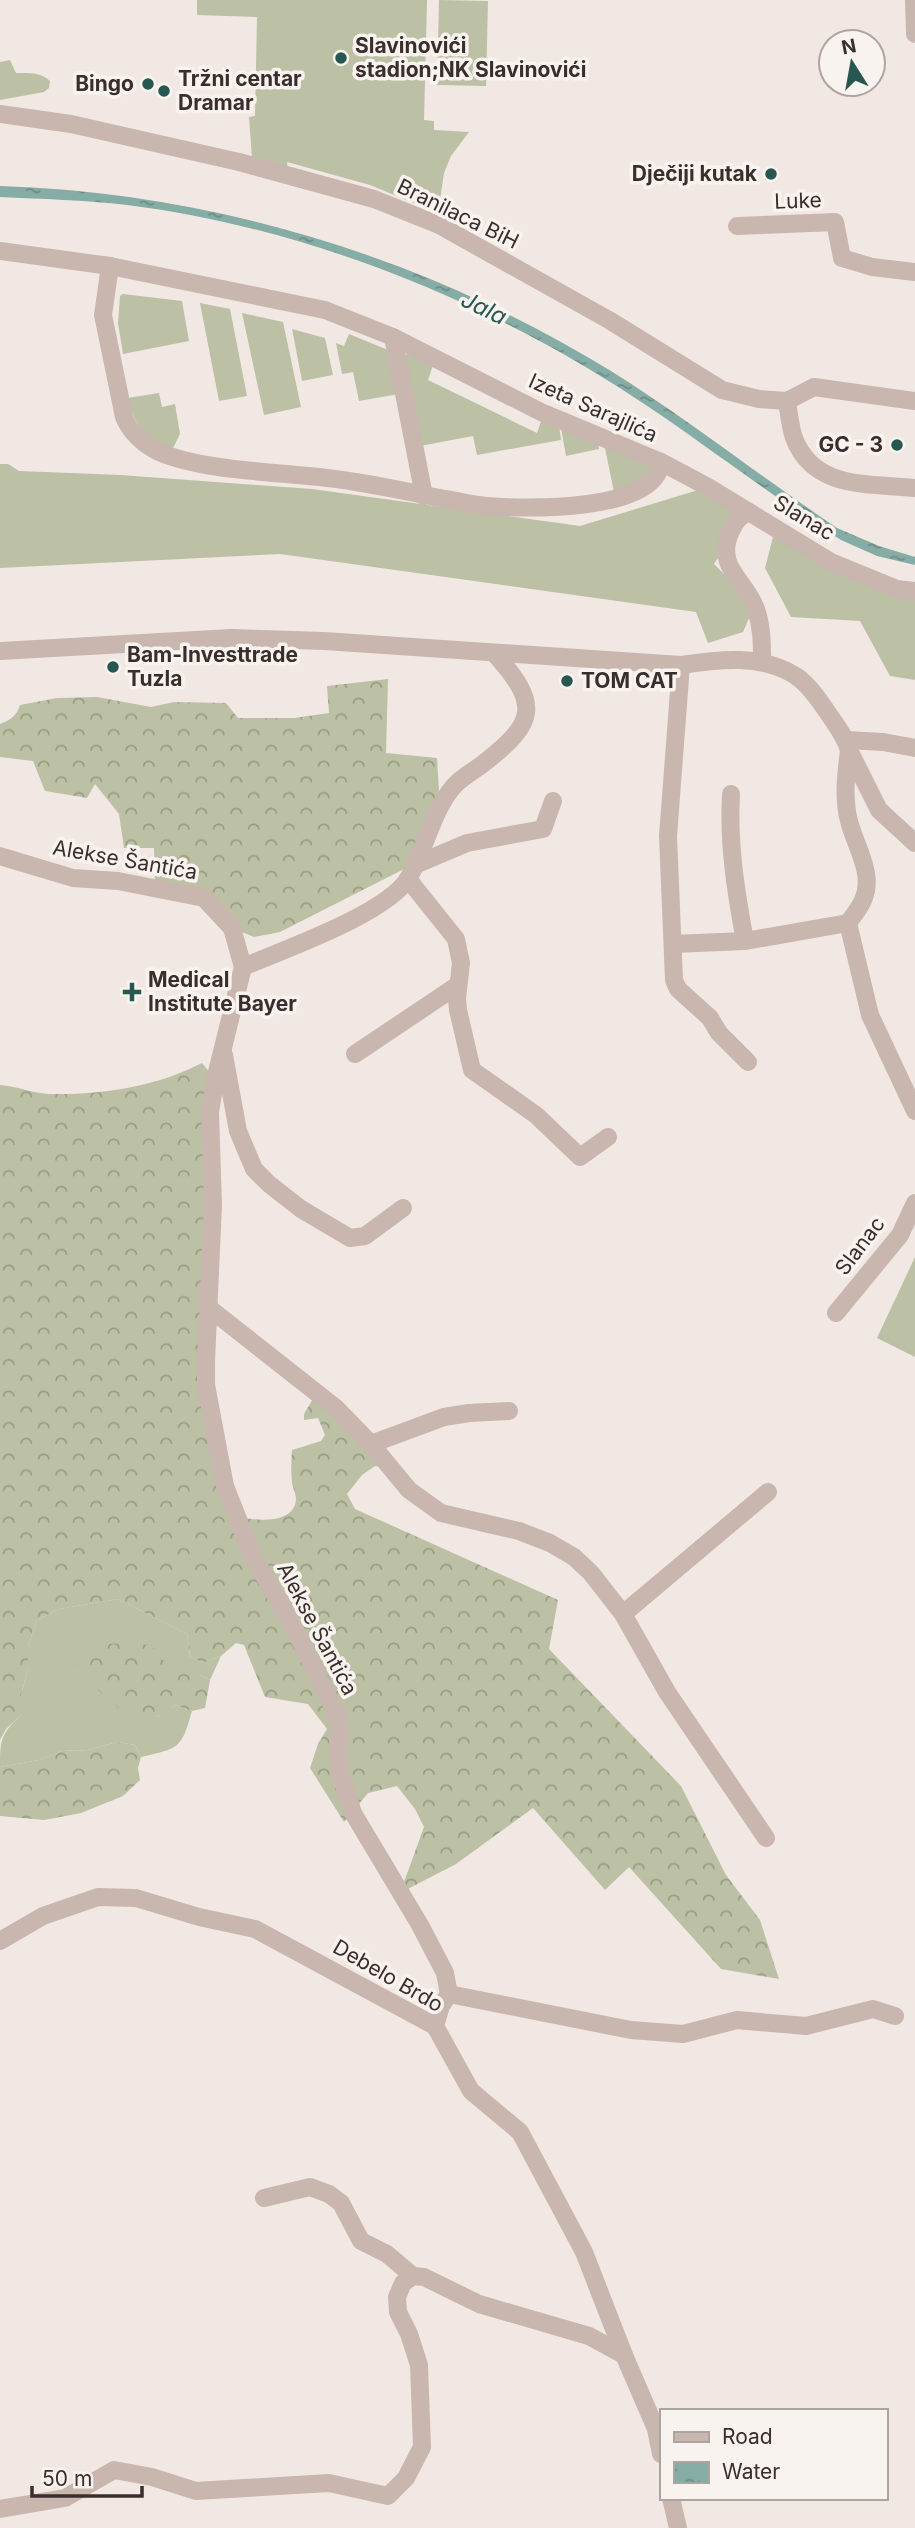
<svg xmlns="http://www.w3.org/2000/svg" width="915" height="2528" font-family="Inter,sans-serif">
<style>
.grass{fill:#bcc0a4}
.forest{fill:url(#forest-crowns)}
.water{fill:url(#water-ripples)}
.lines{fill:none;stroke-linecap:round;stroke-linejoin:round}
.minor{stroke:#c9b6af;stroke-width:18}
.poi-dot{fill:#265750;stroke:#f9f3ef;stroke-width:2.5}
.labels{text-anchor:middle;stroke-width:7;stroke-linejoin:round;paint-order:stroke}
.poi-label{font-size:21px;font-weight:bold;fill:#392e2d;stroke:#f9f3ef;text-anchor:start}
.street-label{font-size:21px;fill:#392e2d;stroke:#f9f3ef}
.water-label{font-size:23px;font-style:italic;fill:#265750;stroke:#f9f3ef}
</style>
<defs>
<pattern id="forest-crowns" width="20" height="18" patternUnits="userSpaceOnUse" patternTransform="scale(1.75)"><rect width="20" height="18" fill="#bcc0a4"/><path d="M2 6a3 3 0 1 1 6 0M12 15a3 3 0 1 1 6 0" fill="none" stroke="#9a9c86"/></pattern>
<pattern id="water-ripples" width="26" height="14" patternUnits="userSpaceOnUse" patternTransform="scale(1.75)"><rect width="26" height="14" fill="#85aca5"/><path d="M2 4q2-2 4 0t4 0M15 11q2-2 4 0t4 0" fill="none" stroke="#6e8c87"/></pattern>
</defs>
<rect width="100%" height="100%" fill="#f2e8e3"/>
<g class="grass">
<polygon points="197,0 427,0 424,120 434,121 434,130 469,132 451,156 444,173 438,213 370,185 287,162 288,172 252,158 249,117 255,116 257,17 197,15"/>
<polygon points="439,0 488,1 486,86 437,85"/>
<path d="M 10,60 L 16,73 C 28,73 41,72 50,81 L 49,88 L 44,92 L 0,100 L 0,62 Z"/>
<polygon points="123,294 182,301 189,341 123,354 118,323 120,296"/>
<polygon points="200,303 230,309 247,396 219,401"/>
<polygon points="242,313 283,322 301,407 264,415"/>
<polygon points="292,329 325,338 333,375 302,381"/>
<polygon points="349,334 388,350 399,394 359,401 353,372 342,374 336,343 344,346"/>
<polygon points="407,354 433,365 428,380 537,433 542,418 559,425 561,440 477,455 473,436 420,446 405,355"/>
<path d="M 159,393 L 162,407 L 175,404 L 180,434 L 173,448 C 146,444 134,422 127,398 Z"/>
<polygon points="561,428 598,442 599,449 566,456"/>
<polygon points="604,443 658,466 615,497"/>
<polygon points="0,464 8,464 19,471 121,475 312,489 580,526 708,487 749,512 714,564 755,605 743,632 708,643 696,612 280,554 0,568"/>
<polygon points="775,529 915,595 915,680 890,676 860,621 791,617 765,568"/>
<polygon points="915,1257 915,1357 877,1338"/>
<path d="M 118,1599 L 187,1634 L 190,1656 L 203,1663 L 221,1656 L 210,1680 C 169,1658 121,1668 76,1669 L 93,1682 L 157,1717 L 175,1705 L 192,1711 C 181,1749 180,1748 141,1757 L 135,1745 L 117,1742 L 88,1750 L 62,1751 L 39,1760 L 0,1767 C 0,1739 1,1734 21,1715 L 21,1695 L 28,1669 L 28,1646 L 37,1620 L 59,1609 Z"/>
</g>
<g class="forest">
<path d="M 388,679 L 386,753 L 437,758 L 439,790 L 406,868 L 280,932 L 254,937 L 232,928 L 204,898 L 155,887 L 154,848 L 124,848 L 119,814 L 95,784 L 87,798 L 45,791 L 33,761 L 0,757 L 0,724 C 10,720 17,716 20,705 L 57,698 L 97,697 L 151,707 L 174,702 L 226,703 L 238,718 L 294,718 L 329,713 L 327,686 Z"/>
<path d="M 202,1063 L 211,1074 L 206,1361 L 240,1517 C 257,1521 295,1524 296,1499 C 296,1494 293,1488 292,1483 C 291,1471 291,1461 292,1450 L 321,1441 L 325,1435 L 318,1418 L 304,1420 L 304,1414 L 317,1392 L 391,1468 L 375,1466 L 362,1475 L 347,1494 L 355,1509 L 558,1600 L 549,1649 L 681,1786 L 726,1875 L 760,1920 L 779,1979 L 721,1969 L 629,1867 L 605,1890 L 533,1808 L 456,1864 L 400,1893 L 424,1827 L 415,1809 L 397,1786 L 368,1793 L 344,1822 L 310,1768 L 318,1744 L 327,1729 L 308,1704 L 265,1697 L 244,1645 L 236,1643 L 221,1656 L 203,1663 L 190,1656 L 187,1634 L 118,1599 L 59,1609 L 37,1620 L 28,1646 L 28,1669 L 21,1695 L 21,1715 L 6,1729 L 0,1740 L 0,1085 C 16,1086 32,1093 48,1094 C 101,1095 156,1087 202,1063 Z"/>
<path d="M 123,1643 L 151,1645 L 168,1666 L 192,1671 L 210,1680 L 205,1708 L 192,1711 L 175,1705 C 169,1709 162,1716 156,1717 C 121,1724 100,1688 76,1669 L 81,1657 L 92,1645 Z"/>
<polygon points="117,1742 135,1745 141,1757 138,1768 140,1780 123,1796 81,1813 44,1820 0,1816 0,1767 39,1760 62,1751 88,1750"/>
</g>
<path class="water" d="M 0,186 C 216,193 427,258 611,371 C 689,420 761,477 837,528 L 879,546 L 915,557 L 915,565 L 877,556 L 841,540 C 769,495 703,442 632,396 C 484,299 303,227 127,205 C 85,200 42,199 0,197 Z"/>
<g class="lines">
<g class="minor">
<polyline points="914,0 915,34"/>
<polyline points="0,114 71,124 239,162 374,199 439,225 609,320 722,390 759,399 787,401 814,387 915,401"/>
<polyline points="737,226 835,222 842,258 872,267 915,272"/>
<polyline points="0,251 110,266 325,310 393,337 541,412 661,462 708,487 831,562 897,589 915,591"/>
<path d="M 110,266 L 103,315 L 124,417 C 130,432 143,444 157,451 C 198,470 273,472 319,477 C 361,481 403,491 445,499 C 459,501 473,505 487,506 C 523,509 656,513 661,462"/>
<polyline points="393,337 424,496"/>
<path d="M 787,401 C 789,413 790,427 794,438 C 814,490 868,483 915,488"/>
<path d="M 749,512 C 739,516 736,521 731,531 C 714,567 746,580 756,609 C 762,627 762,643 762,662"/>
<path d="M 0,651 L 231,638 L 324,641 L 681,665 C 720,659 761,654 796,676 C 809,685 819,700 828,713 C 836,725 845,736 849,750 L 879,810 L 915,843"/>
<polyline points="681,665 668,836 674,980 678,989 710,1018 719,1033 748,1062"/>
<polyline points="846,740 883,742 915,748"/>
<path d="M 849,750 C 846,774 843,798 849,821 C 855,846 875,874 863,900 C 860,908 853,916 848,923 L 870,1015 L 915,1111"/>
<path d="M 731,794 C 728,844 736,892 745,941"/>
<polyline points="0,856 73,878 118,881 204,898 232,928 243,967 216,1076 210,1112 213,1205 206,1361 206,1385 225,1486 253,1557 290,1620 338,1717 339,1769 353,1813 420,1925 445,1973 449,1994 441,2006 435,2026"/>
<polyline points="415,865 467,843 543,829 553,801"/>
<polyline points="408,879 456,939 461,963 457,998 458,1010 472,1070 536,1115 580,1157 608,1137"/>
<polyline points="673,944 745,941 848,923"/>
<path d="M 243,967 C 283,950 389,913 409,877 C 425,850 433,809 454,786 C 462,777 474,771 484,763 C 537,722 540,704 494,653"/>
<polyline points="355,1054 458,985"/>
<polyline points="224,1055 238,1131 254,1169 269,1184 301,1209 350,1238 365,1236 403,1208"/>
<polyline points="209,1308 336,1408 371,1444 409,1490 441,1513 519,1531 550,1543 574,1557 591,1573 623,1614 667,1692 766,1838"/>
<polyline points="836,1313 900,1235 915,1203"/>
<polyline points="371,1444 444,1417 469,1413 509,1411"/>
<polyline points="623,1614 768,1492"/>
<polyline points="0,1941 43,1916 98,1897 136,1898 199,1917 255,1929 435,2026 471,2091 520,2132 584,2252 624,2355"/>
<polyline points="449,1994 631,2030 683,2034 737,2020 806,2026 873,2009 895,2016"/>
<polyline points="264,2198 310,2187 329,2194 341,2203 361,2241 387,2254 413,2276"/>
<polyline points="671,2498 678,2528"/>
<polyline points="0,2509 65,2498 114,2470 152,2477 196,2491 329,2483 388,2496 406,2478 422,2447 419,2365 409,2334 398,2312 397,2297 403,2283 413,2276 424,2277 479,2304 589,2336 624,2355 656,2429 661,2454"/>
</g>
</g>
<g class="poi-dot">
<circle cx="341" cy="58" r="7"/>
<circle cx="148" cy="84" r="7"/>
<circle cx="164" cy="91" r="7"/>
<circle cx="771" cy="174" r="7"/>
<circle cx="897" cy="445" r="7"/>
<circle cx="113" cy="667" r="7"/>
<circle cx="567" cy="681" r="7"/>
<path d="M128.5 981.5h7v7h7v7h-7v7h-7v-7h-7v-7h7z"/>
</g>
<g class="labels">
<g class="poi-label">
<text x="355" y="53">Slavinovići<tspan x="355" dy="24">stadion;NK Slavinovići</tspan></text>
<text x="178" y="86">Tržni centar<tspan x="178" dy="24">Dramar</tspan></text>
<text x="134" y="91" text-anchor="end">Bingo</text>
<text x="757" y="181" text-anchor="end">Dječiji kutak</text>
<text x="883" y="452" text-anchor="end">GC - 3</text>
<text x="127" y="662">Bam-Investtrade<tspan x="127" dy="24">Tuzla</tspan></text>
<text x="581" y="688">TOM CAT</text>
<text x="148" y="987">Medical<tspan x="148" dy="24">Institute Bayer</tspan></text>
</g>
<g class="street-label">
<text transform="translate(798 201) rotate(-2)" y="7">Luke</text>
<text transform="translate(458 214) rotate(26)" y="7">Branilaca BiH</text>
<text transform="translate(593 408) rotate(24)" y="7">Izeta Sarajlića</text>
<text transform="translate(804 518) rotate(31)" y="7">Slanac</text>
<text transform="translate(125 860) rotate(10)" y="7">Alekse Šantića</text>
<text transform="translate(860 1246) rotate(-53)" y="7">Slanac</text>
<text transform="translate(317 1629) rotate(62)" y="7">Alekse Šantića</text>
<text transform="translate(388 1976) rotate(30)" y="7">Debelo Brdo</text>
</g>
<g class="water-label">
<text transform="translate(484 308) rotate(26)" y="8">Jala</text>
</g>
</g>
<rect x="660" y="2409" width="228" height="91" fill="#f9f3ef" stroke="#aca4a1" stroke-width="2"/>
<rect x="674" y="2432" width="35" height="10" fill="#c9b6af" stroke="#aca4a1" stroke-width="2"/>
<text x="722" y="2444" font-size="21" fill="#392e2d">Road</text>
<rect x="674" y="2462" width="35" height="21" fill="url(#water-ripples)" stroke="#aca4a1" stroke-width="2"/>
<text x="722" y="2479" font-size="21" fill="#392e2d">Water</text>
<g transform="translate(852 63) rotate(349)"><circle r="33" fill="#f9f3ef" stroke="#aca4a1" stroke-width="2"/>
<path d="M0-5L12 26L0 18L-12 26Z" fill="#265750"/>
<text y="-10" font-size="19" font-weight="bold" text-anchor="middle" fill="#392e2d">N</text>
</g>
<path d="M32 2486v10h110v-10" fill="none" stroke="#392e2d" stroke-width="3.5"/>
<text x="42" y="2486" font-size="21" fill="#392e2d" stroke="#f9f3ef" stroke-width="5" paint-order="stroke">50 m</text>
</svg>
